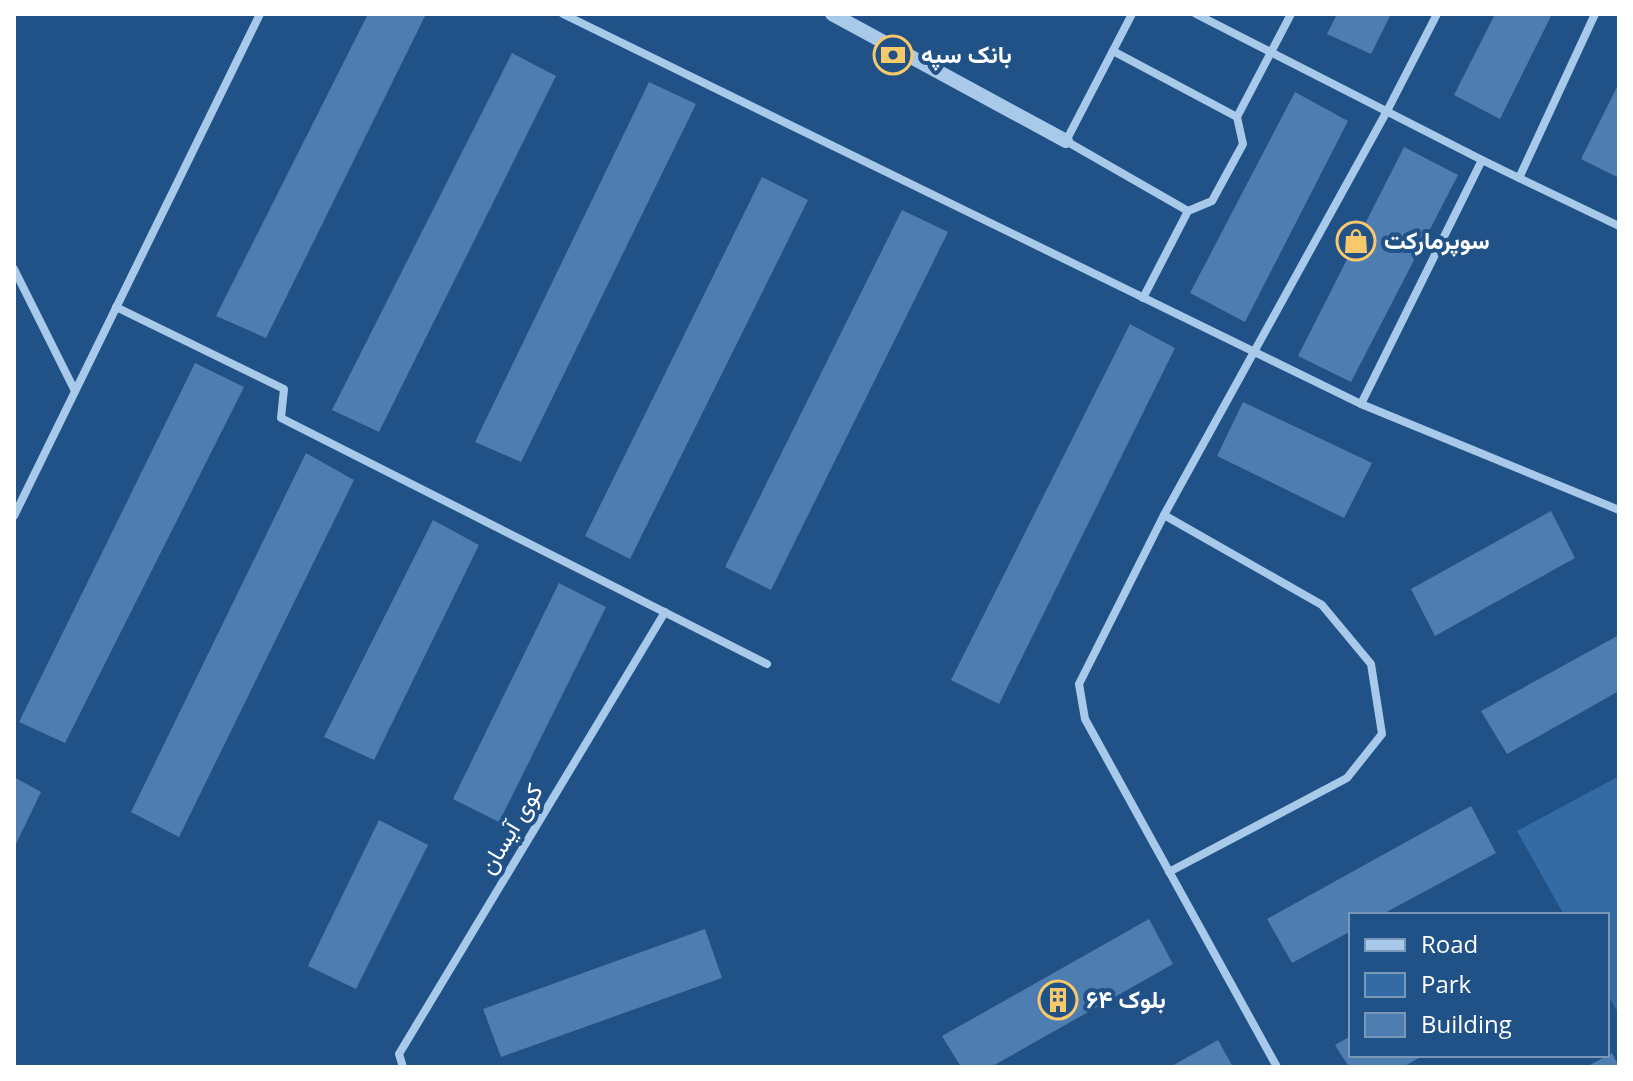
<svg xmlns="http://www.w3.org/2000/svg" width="1633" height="1081" font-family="'Open Sans',Vazirmatn,sans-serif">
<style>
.green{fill:#346ba4}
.building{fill:#4d7db1}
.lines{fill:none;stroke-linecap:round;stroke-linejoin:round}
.minor{stroke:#a9c9ea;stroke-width:8}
.tertiary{stroke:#a9c9ea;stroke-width:14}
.labels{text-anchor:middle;stroke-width:8;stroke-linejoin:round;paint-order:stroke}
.poi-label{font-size:24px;font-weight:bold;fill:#fff;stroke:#205187;text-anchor:start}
.street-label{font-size:24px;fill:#fff;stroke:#205187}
</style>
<rect width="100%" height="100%" fill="#205187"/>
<polygon class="green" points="1619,776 1619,1015 1607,993 1607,915 1564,915 1517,831"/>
<g class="building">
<polygon points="368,14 426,14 266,338 216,316"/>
<polygon points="1337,14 1391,14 1371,54 1327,34"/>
<polygon points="1495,14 1552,14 1500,119 1454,95"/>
<polygon points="512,53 556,76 379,432 332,410"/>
<polygon points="649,82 696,104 521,462 475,442"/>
<polygon points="1619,83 1619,178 1581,159"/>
<polygon points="1295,92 1348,121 1245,322 1190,293"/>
<polygon points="1404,147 1458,175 1351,382 1298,356"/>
<polygon points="762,177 808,200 630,559 585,536"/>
<polygon points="902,210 948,232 771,590 725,567"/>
<polygon points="1130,324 1175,348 999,704 951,680"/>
<polygon points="195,363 244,387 65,743 19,722"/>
<polygon points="1243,402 1372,463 1344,518 1217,456"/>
<polygon points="306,453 354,480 179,837 131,812"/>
<polygon points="1551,511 1575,558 1435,636 1411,589"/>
<polygon points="433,520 479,545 374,760 324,737"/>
<polygon points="559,583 606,607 499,822 453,799"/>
<polygon points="1619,635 1619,691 1507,754 1481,711"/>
<polygon points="14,777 41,792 14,848"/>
<polygon points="1471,806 1496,853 1381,915 1351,915 1351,931 1292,963 1267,919"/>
<polygon points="379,820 428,845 356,989 308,966"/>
<polygon points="1149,919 1173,964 991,1067 961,1067 942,1036"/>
<polygon points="705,929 722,978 501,1057 483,1009"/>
<polygon points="1351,1036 1351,1055 1424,1055 1403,1067 1349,1067 1335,1045"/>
<polygon points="1218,1040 1233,1067 1170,1067"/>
<polygon points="1612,1053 1619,1067 1586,1067"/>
</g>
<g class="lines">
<g class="minor">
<polyline points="563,14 1361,404 1619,510"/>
<polyline points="1132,14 1066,141 1188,211"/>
<polyline points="1196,14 1482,160 1361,404"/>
<polyline points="1113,51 1237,117"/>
<polyline points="1482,160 1519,178 1595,14"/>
<polyline points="1519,178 1619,226"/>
<polyline points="14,269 75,391"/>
<polyline points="1143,298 1188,211 1212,201 1243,144 1237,117 1291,14"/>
<polyline points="116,307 284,389 281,418 767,664"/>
<polyline points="1164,515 1322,605 1371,664 1382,734 1347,778 1169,872"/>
<polyline points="14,516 260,14"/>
<polyline points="403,1067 399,1054 665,612"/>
<polyline points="1277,1067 1085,719 1079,684 1164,515 1387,111 1437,14"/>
</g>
<polyline class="tertiary" points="832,14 1066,141"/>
</g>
<defs>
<g id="bank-ring" transform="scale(2)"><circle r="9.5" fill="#205187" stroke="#f7c96a" stroke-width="1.5"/><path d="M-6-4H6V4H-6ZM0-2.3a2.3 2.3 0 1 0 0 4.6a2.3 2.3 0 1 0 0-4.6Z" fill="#f7c96a"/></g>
<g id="shop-ring" transform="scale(2)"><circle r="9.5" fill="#205187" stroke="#f7c96a" stroke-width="1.5"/><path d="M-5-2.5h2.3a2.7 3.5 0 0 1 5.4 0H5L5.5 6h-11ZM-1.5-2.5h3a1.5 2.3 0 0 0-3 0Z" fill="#f7c96a"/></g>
<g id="building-ring" transform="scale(2)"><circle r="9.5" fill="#205187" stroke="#f7c96a" stroke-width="1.5"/><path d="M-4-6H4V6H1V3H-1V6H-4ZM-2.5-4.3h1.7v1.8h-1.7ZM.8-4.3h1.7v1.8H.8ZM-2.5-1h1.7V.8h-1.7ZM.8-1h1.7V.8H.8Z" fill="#f7c96a"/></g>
</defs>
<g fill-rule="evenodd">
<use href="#bank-ring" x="893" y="55"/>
<use href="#shop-ring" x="1356" y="241"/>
<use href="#building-ring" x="1058" y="1000"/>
</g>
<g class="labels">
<g class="poi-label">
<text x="921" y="63">بانک سپه</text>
<text x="1384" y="249">سوپرمارکت</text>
<text x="1086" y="1008">بلوک ۶۴</text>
</g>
<g class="street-label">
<text transform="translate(511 829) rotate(-59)" y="8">کوی آیسان</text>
</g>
</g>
<rect width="1633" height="1081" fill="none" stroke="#ffffff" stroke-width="32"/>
<rect x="1349" y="913" width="260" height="144" fill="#205187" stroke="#7997b7" stroke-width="2"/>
<rect x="1365" y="939" width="40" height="12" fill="#a9c9ea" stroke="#7997b7" stroke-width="2"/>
<text x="1421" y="953" font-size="24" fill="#ffffff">Road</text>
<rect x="1365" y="973" width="40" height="24" fill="#346ba4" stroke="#7997b7" stroke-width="2"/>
<text x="1421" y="993" font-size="24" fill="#ffffff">Park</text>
<rect x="1365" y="1013" width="40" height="24" fill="#4d7db1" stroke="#7997b7" stroke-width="2"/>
<text x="1421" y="1033" font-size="24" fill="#ffffff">Building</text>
</svg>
